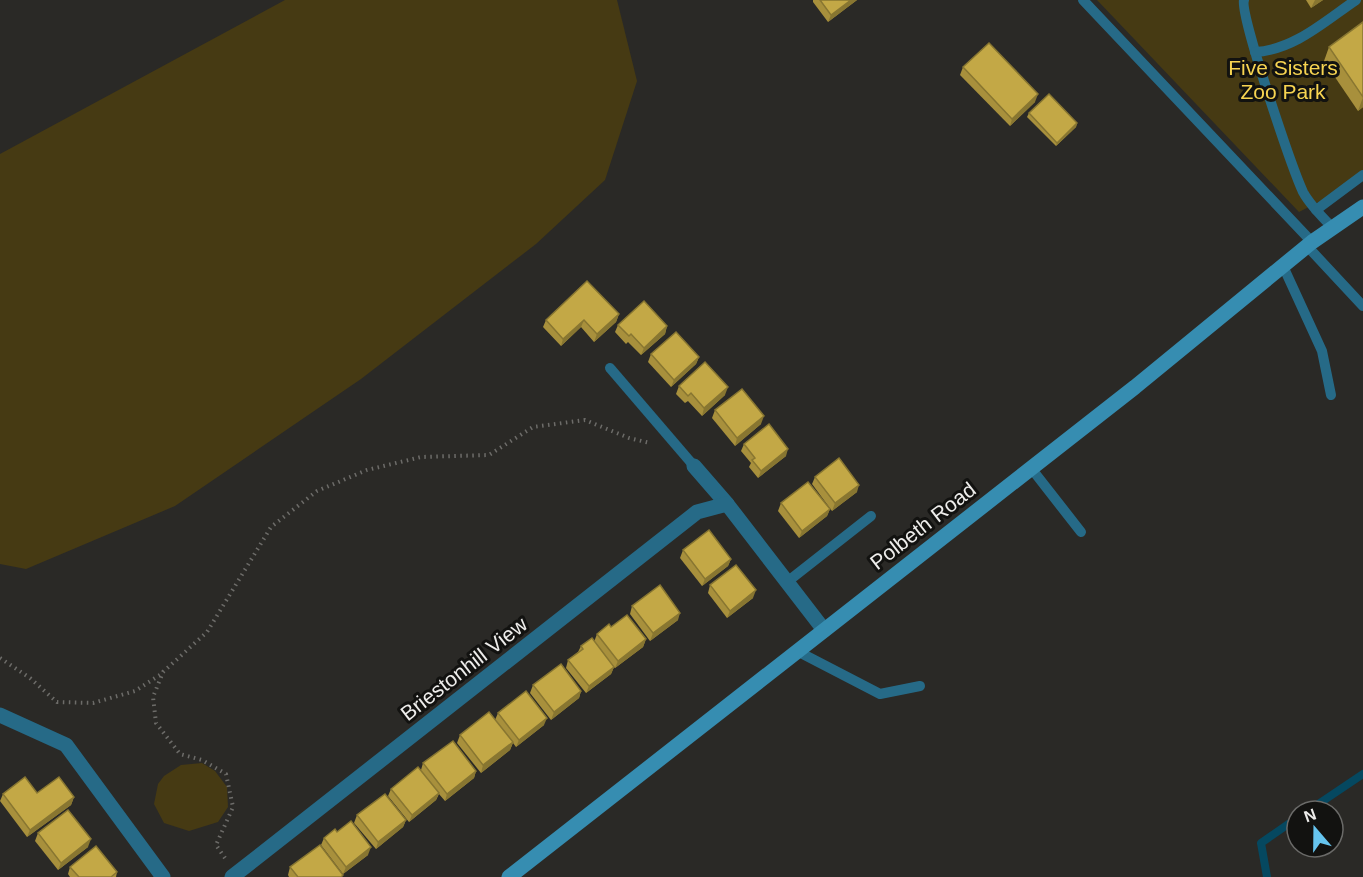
<svg xmlns="http://www.w3.org/2000/svg" width="1363" height="877" font-family="Arial,sans-serif">
<style>
.green{fill:#463a13}
.lines{fill:none;stroke-linecap:round;stroke-linejoin:round}
.stream{stroke:#054860;stroke-width:8}
.path{stroke:#6d6c69;stroke-width:4;stroke-dasharray:1.5 4.5;stroke-linecap:butt}
.lane{stroke:#266a87;stroke-width:10}
.street{stroke:#266a87;stroke-width:15}
.secondary{stroke:#368db1;stroke-width:15}
.wall{fill:#a8903c}
.shaded-wall{fill:#887631}
.building{fill:#c3a846;stroke:#887631;stroke-width:1.5}
.labels{text-anchor:middle;stroke-width:6;stroke-linejoin:round;paint-order:stroke}
.park-label{font-size:21px;fill:#f7d451;stroke:#121210}
.street-label{font-size:21px;fill:#eeedeb;stroke:#121210}
</style>
<rect width="100%" height="100%" fill="#2a2926"/>
<g class="green">
<polygon points="285,0 617,0 637,81 605,180 536,244 361,379 175,506 26,569 0,564 0,154"/>
<polygon points="1097,0 1363,0 1363,179 1299,212"/>
<polygon points="202,763 215,771 227,787 228,807 218,822 189,831 164,823 154,804 158,784 164,776 181,765"/>
</g>
<g class="lines">
<g class="stream">
<polyline points="1308,811 1363,774"/>
<polyline points="1267,877 1261,843 1297,818"/>
</g>
<g class="path">
<polyline points="0,658 30,678 57,702 93,703 135,691 163,673"/>
<polyline points="225,858 216,845 233,807 226,774 202,760 180,754 156,723 153,697 163,672 207,632 271,527 317,491 367,470 421,457 489,455 533,427 585,420 629,438 650,443"/>
</g>
<g class="lane">
<polyline points="1083,0 1312,242"/>
<path d="M 1244,0 C 1239,14 1293,170 1303,192 C 1310,205 1322,217 1332,227"/>
<path d="M 1255,52 C 1294,50 1325,21 1356,0"/>
<polyline points="1316,210 1363,175"/>
<polyline points="1307,246 1363,306"/>
<polyline points="1283,266 1322,351 1331,395"/>
<polyline points="610,368 694,466"/>
<polyline points="1031,468 1081,532"/>
<polyline points="787,582 871,516"/>
<polyline points="797,651 880,694 920,686"/>
</g>
<g class="street">
<polyline points="694,466 727,504"/>
<polyline points="0,715 66,745 163,877"/>
<polyline points="232,877 697,512 727,504 824,630"/>
</g>
<polyline class="secondary" points="509,877 1135,387 1312,242 1363,207"/>
</g>
<g class="wall">
<polygon points="813,0 857,0 828,22 813,2"/>
<polygon points="1306,0 1323,0 1311,8"/>
<polygon points="1363,22 1363,107 1358,111 1324,61 1329,47"/>
<polygon points="963,67 1035,102 1010,126 960,75"/>
<polygon points="1029,113 1077,123 1076,127 1056,146 1027,117"/>
<polygon points="619,314 616,322 594,342 581,327 561,346 543,327 546,320"/>
<polygon points="618,325 667,326 665,334 641,355 628,342 626,344 615,332"/>
<polygon points="651,354 699,357 696,364 671,387 648,362"/>
<polygon points="679,386 725,395 702,416 688,401 685,403 676,394"/>
<polygon points="715,410 761,424 735,446 712,418"/>
<polygon points="744,444 786,456 758,478 749,467 751,463 741,451"/>
<polygon points="815,477 857,492 832,511 812,484"/>
<polygon points="781,503 830,509 827,516 799,538 778,511"/>
<polygon points="683,550 731,559 728,566 702,586 680,558"/>
<polygon points="710,585 753,598 727,618 708,593"/>
<polygon points="632,606 678,620 650,641 630,614"/>
<polygon points="611,627 646,639 643,647 615,668 614,667 611,674 586,693 566,668 568,660 578,652 581,646 594,642 597,634"/>
<polygon points="533,685 581,691 579,698 551,720 530,693"/>
<polygon points="498,713 544,725 516,747 513,743 510,750 481,773 457,743 460,735 495,720"/>
<polygon points="423,763 476,771 474,778 445,801 439,794 436,800 409,822 388,796 391,789 421,770"/>
<polygon points="37,793 74,797 71,805 27,837 0,801 3,794"/>
<polygon points="357,815 406,820 403,827 376,849 354,823"/>
<polygon points="337,832 368,855 343,874 321,845 324,838"/>
<polygon points="38,833 88,847 58,870 35,841"/>
<polygon points="70,867 117,872 116,877 70,877 68,874"/>
<polygon points="290,867 343,877 289,877 288,875"/>
</g>
<g class="shaded-wall">
<polygon points="851,0 857,0 828,22 831,15"/>
<polygon points="1315,0 1323,0 1311,8"/>
<polygon points="1038,94 1035,102 1010,126 1012,119"/>
<polygon points="1363,97 1363,107 1358,111"/>
<polygon points="1077,123 1076,127 1056,146 1057,143"/>
<polygon points="619,314 616,322 594,342 597,334"/>
<polygon points="584,320 581,327 561,346 563,339"/>
<polygon points="667,326 665,334 641,355 644,348"/>
<polygon points="699,357 696,364 671,387 674,380"/>
<polygon points="728,387 725,395 702,416 704,408"/>
<polygon points="764,416 761,424 735,446 737,438"/>
<polygon points="788,449 786,456 758,478 761,471"/>
<polygon points="859,485 857,492 832,511 835,503"/>
<polygon points="830,509 827,516 799,538 802,531"/>
<polygon points="731,559 728,566 702,586 705,579"/>
<polygon points="756,590 753,598 727,618 730,611"/>
<polygon points="680,613 678,620 650,641 653,633"/>
<polygon points="646,639 643,647 615,668 618,661"/>
<polygon points="614,667 611,674 586,693 589,686"/>
<polygon points="581,691 579,698 551,720 554,712"/>
<polygon points="547,718 544,725 516,747 519,740"/>
<polygon points="513,742 510,750 481,773 483,765"/>
<polygon points="476,771 474,778 445,801 447,794"/>
<polygon points="439,793 436,800 409,822 412,815"/>
<polygon points="74,797 71,805 27,837 30,830"/>
<polygon points="406,820 403,827 376,849 378,842"/>
<polygon points="91,839 88,847 58,870 61,863"/>
<polygon points="371,847 368,855 343,874 346,867"/>
</g>
<g class="building">
<polygon points="820,0 851,0 831,15"/>
<polygon points="1363,22 1363,97 1329,47"/>
<polygon points="989,43 1038,94 1012,119 963,67"/>
<polygon points="1049,94 1077,123 1057,143 1029,113"/>
<polygon points="587,281 619,314 597,334 584,320 563,339 546,320"/>
<polygon points="644,301 667,326 644,348 631,334 629,336 618,325"/>
<polygon points="676,332 699,357 674,380 651,354"/>
<polygon points="705,362 728,387 704,408 691,393 688,396 679,386"/>
<polygon points="742,389 764,416 737,438 715,410"/>
<polygon points="769,424 788,449 761,471 752,460 755,458 744,444"/>
<polygon points="839,458 859,485 835,503 815,477"/>
<polygon points="808,482 830,509 802,531 781,503"/>
<polygon points="709,530 731,559 705,579 683,550"/>
<polygon points="736,565 756,590 730,611 710,585"/>
<polygon points="660,585 680,613 653,633 632,606"/>
<polygon points="627,615 646,639 618,661 597,634 609,624 611,627"/>
<polygon points="592,638 614,667 589,686 568,660 583,649 581,646"/>
<polygon points="561,664 581,691 554,712 533,685"/>
<polygon points="526,691 547,718 519,740 498,713"/>
<polygon points="489,712 513,742 483,765 460,735"/>
<polygon points="453,741 476,771 447,794 423,763"/>
<polygon points="418,767 439,793 412,815 391,789"/>
<polygon points="25,777 37,793 59,777 74,797 30,830 3,794"/>
<polygon points="385,794 406,820 378,842 357,815"/>
<polygon points="68,810 91,839 61,863 38,833"/>
<polygon points="351,821 371,847 346,867 324,838 335,829 337,832"/>
<polygon points="320,845 343,875 341,877 298,877 290,867"/>
<polygon points="96,846 117,872 111,877 79,877 70,867"/>
</g>
<g class="labels">
<g class="park-label">
<text x="1283" y="75">Five Sisters<tspan x="1283" dy="24">Zoo Park</tspan></text>
</g>
<g class="street-label">
<text transform="translate(923 526) rotate(-38)" y="7">Polbeth Road</text>
<text transform="translate(464 669) rotate(-38)" y="7">Briestonhill View</text>
</g>
</g>
<g transform="translate(1315 829) rotate(340)"><circle r="28" fill="#121210" stroke="#6a6a68" stroke-width="1.5"/>
<path d="M0-4.5L10 22L0 15L-10 22Z" fill="#66c4ef"/>
<text y="-9" font-size="16" font-weight="bold" text-anchor="middle" fill="#eeedeb">N</text>
</g>
</svg>
